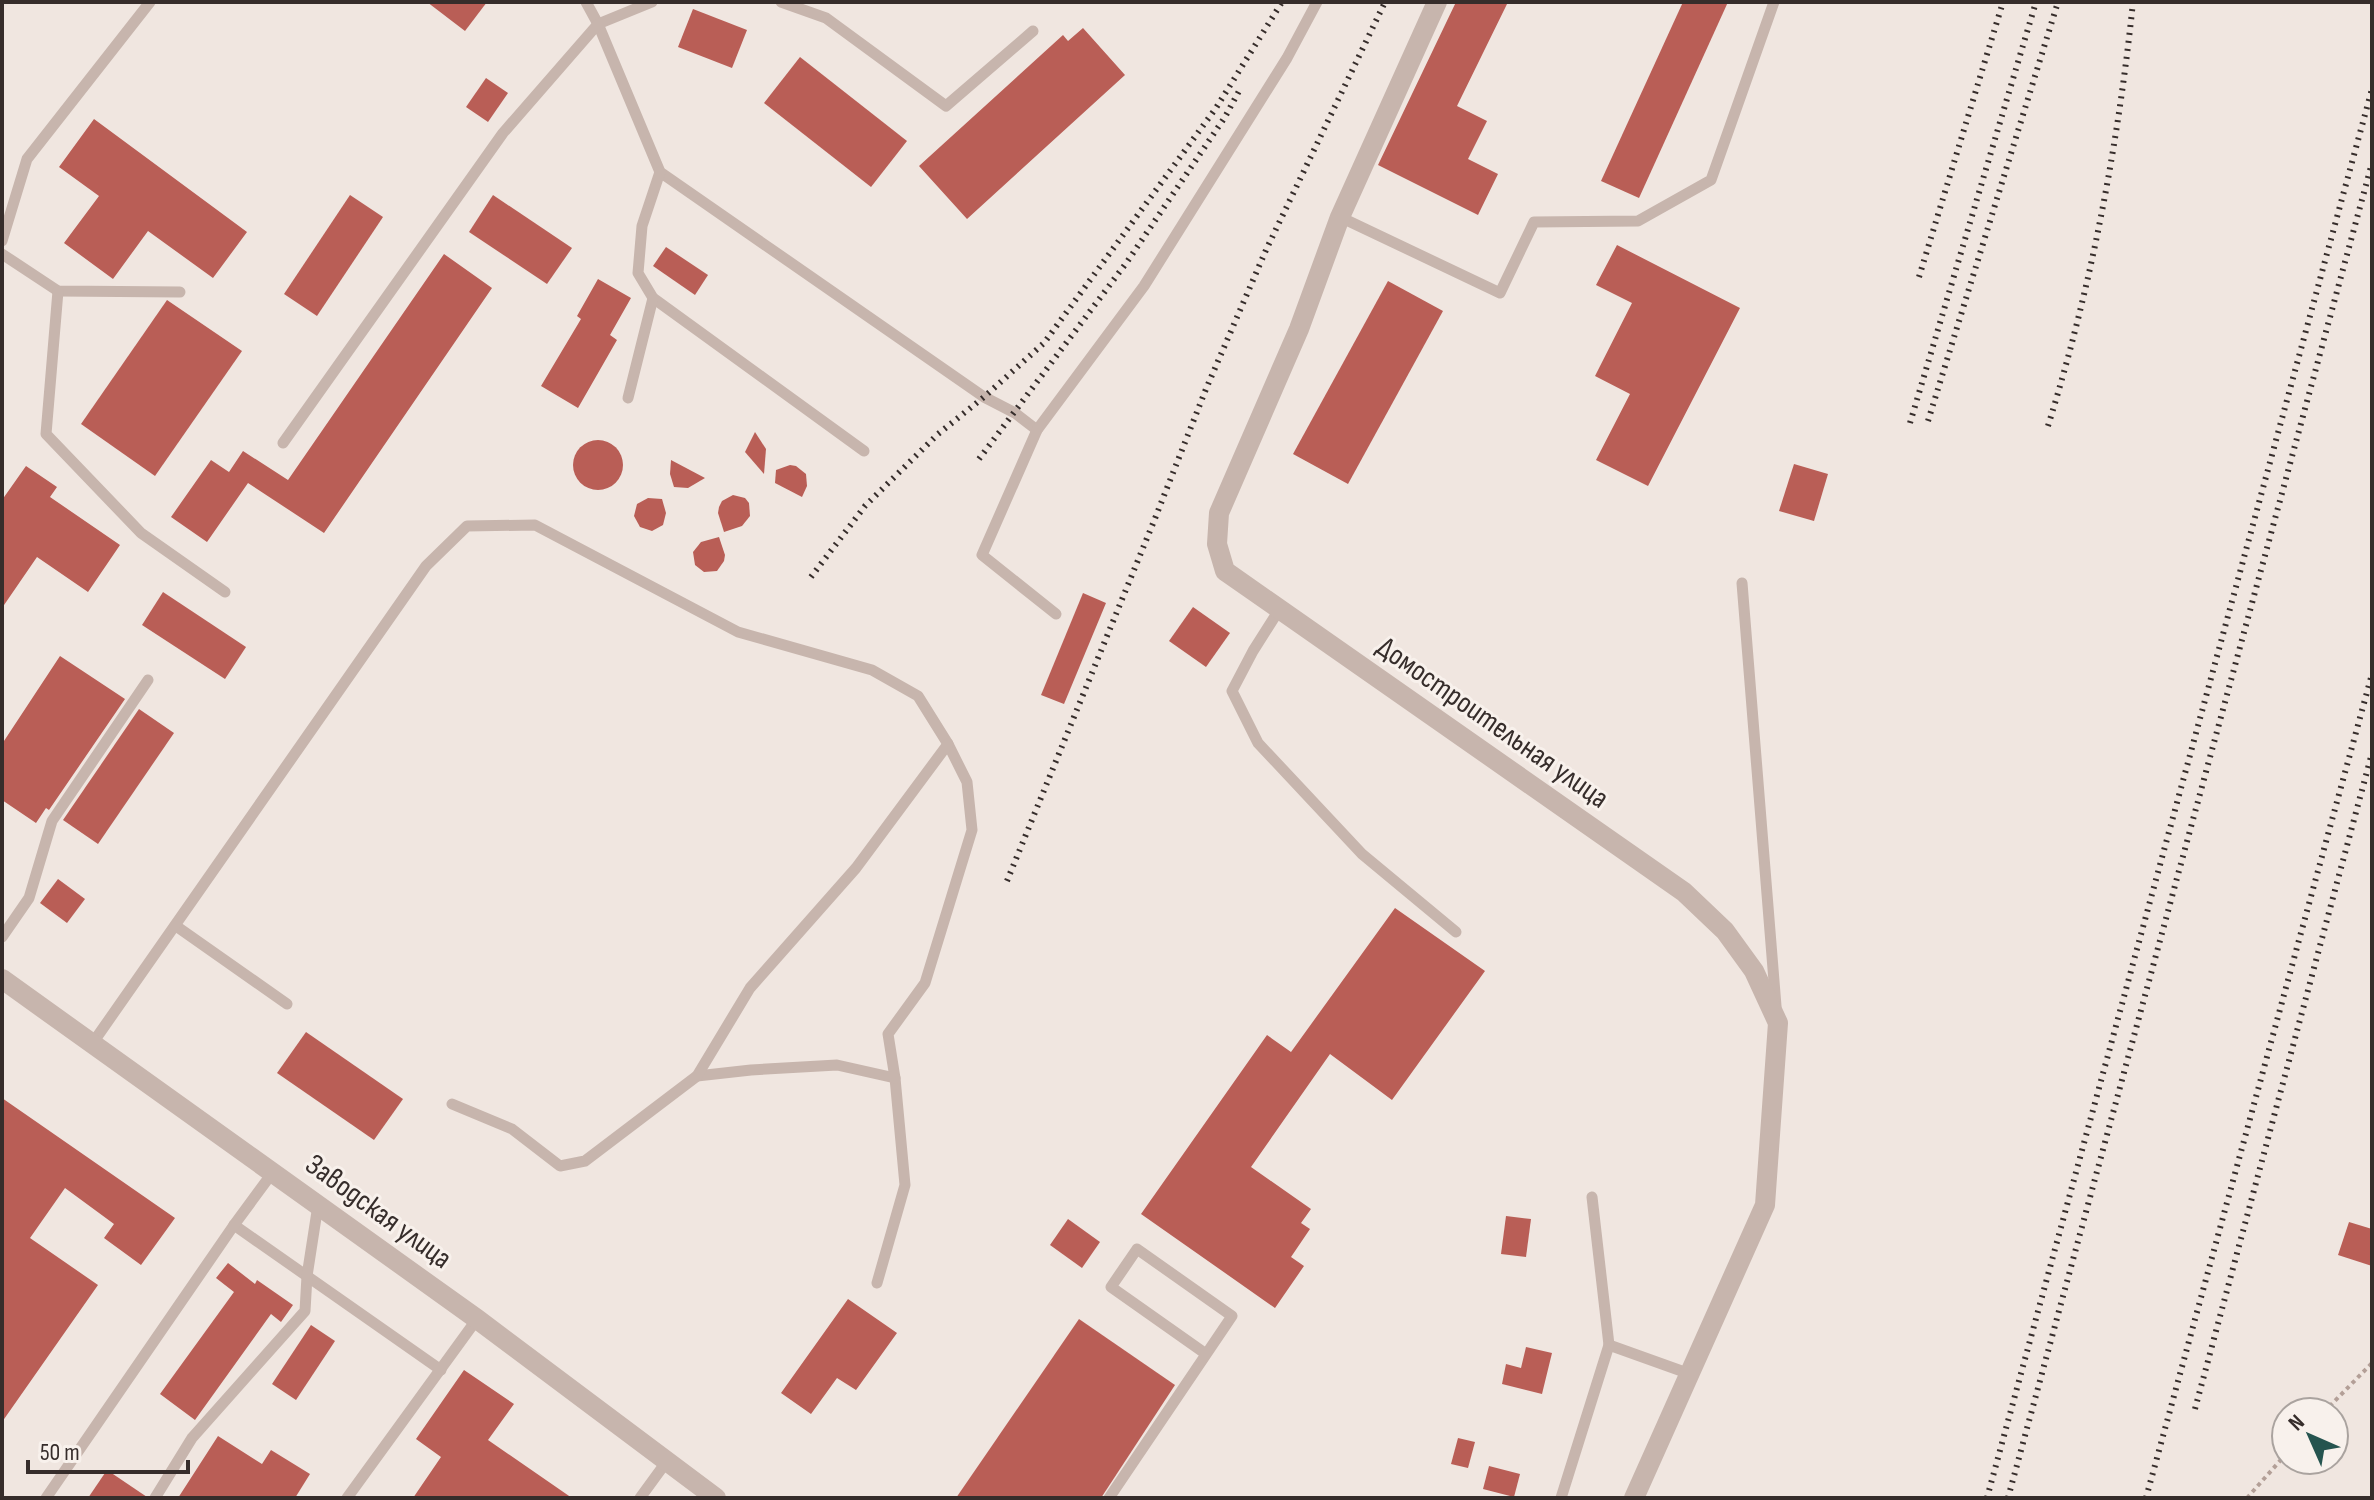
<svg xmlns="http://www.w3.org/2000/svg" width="2374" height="1500" font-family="'Sofia Sans Condensed',sans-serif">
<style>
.building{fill:#b95e56}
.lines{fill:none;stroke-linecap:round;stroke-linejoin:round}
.path{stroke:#b39f97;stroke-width:4;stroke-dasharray:4 4;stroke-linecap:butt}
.lane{stroke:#c7b5ad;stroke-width:11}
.street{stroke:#c7b5ad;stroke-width:20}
.rail{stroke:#362d2b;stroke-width:6;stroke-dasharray:2 6;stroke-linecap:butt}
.labels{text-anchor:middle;stroke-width:6;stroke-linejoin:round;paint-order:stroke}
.street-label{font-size:30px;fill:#362d2b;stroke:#f8f1ec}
</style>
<rect width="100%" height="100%" fill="#f0e6e0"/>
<g class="building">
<polygon points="427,2 487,2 465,31"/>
<polygon points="1456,2 1508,2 1457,106 1487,121 1468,159 1498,174 1478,215 1378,165"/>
<polygon points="1683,2 1728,2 1639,198 1601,181"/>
<polygon points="693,9 747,30 732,68 678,47"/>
<polygon points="1083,28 1125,75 967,219 919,166 1063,35 1068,41"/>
<polygon points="800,57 907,141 871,187 764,103"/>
<polygon points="486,78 508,93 488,122 466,107"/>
<polygon points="94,119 247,232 213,278 148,231 113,279 64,243 99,196 59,167"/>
<polygon points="350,195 383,217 317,316 284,294"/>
<polygon points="493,195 572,248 547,284 469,232"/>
<polygon points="1617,245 1740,308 1648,486 1596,460 1630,394 1595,376 1632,303 1596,285"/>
<polygon points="666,247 708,275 695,295 653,266"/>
<polygon points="444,254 492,288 324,533 248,483 207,542 171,517 211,460 229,472 243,451 288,480"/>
<polygon points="598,279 631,298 610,335 617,340 578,408 541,386 581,319 577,316"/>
<polygon points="1388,281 1443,311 1348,484 1293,454"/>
<polygon points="167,300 242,351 155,476 81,424"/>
<polygon points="755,432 766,449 764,474 745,452"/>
<circle cx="598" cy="465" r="25"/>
<polygon points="671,460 705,478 688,488 674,487 670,474"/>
<polygon points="1794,464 1828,474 1814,521 1779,511"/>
<polygon points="790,465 796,466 806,474 807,486 802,497 775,483 776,470"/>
<polygon points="26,466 57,487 50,497 120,545 88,592 37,557 2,608 2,500"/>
<polygon points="733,495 745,498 749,503 750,516 742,526 724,532 718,513 719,507 722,501"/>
<polygon points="648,498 662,499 666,513 663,525 652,531 640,527 634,516 637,504"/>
<polygon points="719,537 725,555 724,561 717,571 704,572 695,565 693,552 701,542"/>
<polygon points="163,592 246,647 225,679 142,625"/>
<polygon points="1083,593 1106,603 1064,704 1041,695"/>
<polygon points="1193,607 1230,633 1206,667 1169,641"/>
<polygon points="60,656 125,699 49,810 46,808 36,823 2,800 2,744"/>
<polygon points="139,709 174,733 98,844 63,820"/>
<polygon points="58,879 85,899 67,923 40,903"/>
<polygon points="1395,908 1485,971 1392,1100 1330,1054 1251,1167 1311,1209 1301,1223 1310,1229 1291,1257 1304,1266 1275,1308 1141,1214 1267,1035 1291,1052"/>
<polygon points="306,1032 403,1099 374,1140 277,1073"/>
<polygon points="2,1098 175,1218 141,1265 104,1238 114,1224 65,1188 30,1238 98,1285 2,1422"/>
<polygon points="1506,1216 1531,1219 1526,1257 1501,1254"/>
<polygon points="1068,1219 1100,1242 1082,1268 1050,1245"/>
<polygon points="2349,1222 2372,1229 2372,1266 2338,1255"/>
<polygon points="228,1263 255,1284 257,1280 293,1305 281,1322 271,1314 195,1420 160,1394 234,1292 216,1278"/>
<polygon points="848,1299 897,1333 856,1390 837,1378 811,1414 781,1393"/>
<polygon points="1079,1319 1175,1385 1101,1498 956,1498"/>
<polygon points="311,1325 335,1341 296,1400 272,1384"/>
<polygon points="1526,1347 1552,1353 1542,1394 1502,1384 1506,1364 1521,1368"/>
<polygon points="464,1370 514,1404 488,1440 572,1498 413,1498 441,1457 416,1439"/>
<polygon points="218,1436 262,1464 271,1450 310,1474 295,1498 178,1498"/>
<polygon points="1458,1438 1475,1442 1468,1468 1451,1464"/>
<polygon points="1489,1466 1520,1474 1514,1497 1483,1489"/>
<polygon points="107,1470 147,1497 147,1498 88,1498"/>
</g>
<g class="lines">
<g class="path">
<polyline points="2324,1412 2372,1363"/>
<polyline points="2247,1498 2286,1454"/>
</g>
<g class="lane">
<polyline points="586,2 598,24 660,172 984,397 1015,413 1037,430"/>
<polyline points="781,2 826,18 946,106 1033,31"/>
<polyline points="660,172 642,226 638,273 653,298 864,451"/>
<polyline points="1340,217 1500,293 1534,222 1638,221 1711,180 1774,2"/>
<polyline points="2,241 27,159 150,2"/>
<polyline points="2,254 58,291 180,292"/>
<polyline points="58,291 46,434 141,533 225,592"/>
<polyline points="628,398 653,298"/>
<polyline points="283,443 503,133 598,24 652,2"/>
<polyline points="1742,583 1776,1006"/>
<polyline points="1279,610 1253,651 1232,691 1258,743 1362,854 1456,932"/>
<polyline points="1056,614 982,555 1037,430 1144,286 1287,58 1317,2"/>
<polyline points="176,926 287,1004"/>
<polyline points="2,937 29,898 52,821 148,680"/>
<polyline points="92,1044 426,566 467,526 535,525 738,632 872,670 918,696 948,744 967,782 972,830 925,983 888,1034 895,1078 905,1185 877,1283"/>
<polyline points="697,1076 751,1070 837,1065 895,1078"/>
<polyline points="452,1104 512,1129 560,1166 585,1161 697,1076 750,988 856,868 948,744"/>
<polyline points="1592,1197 1609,1345"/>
<polyline points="234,1225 441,1370"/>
<polyline points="46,1498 234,1225 273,1172"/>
<polyline points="155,1498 192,1438 305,1311 307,1276 318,1205"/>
<polyline points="347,1498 477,1319"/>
<polyline points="640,1498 667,1461"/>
<polyline points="1109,1498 1232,1316 1137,1249 1111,1287 1206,1354"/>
<polyline points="1561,1498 1609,1345 1690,1374"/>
</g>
<g class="street">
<polyline points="1437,2 1340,217 1299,329 1219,513 1217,544 1225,571 1684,892 1725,931 1754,971 1778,1023 1765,1205 1634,1498"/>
<polyline points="2,979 477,1319 716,1498"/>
</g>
<g class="rail">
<polyline points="1919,277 2003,2"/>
<polyline points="1928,421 2058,2"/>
<polyline points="1910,423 2036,2"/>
<path d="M 2048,426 C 2091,288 2118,146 2133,2"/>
<polyline points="979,459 1127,262 1225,117 1239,91"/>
<polyline points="811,577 865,506 938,434 984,397 1044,343 1216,108 1282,2"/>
<polyline points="1007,881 1154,521 1206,389 1266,250 1385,2"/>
<polyline points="2195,1409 2372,753"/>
<polyline points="1987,1498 2372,89"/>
<polyline points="2008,1498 2372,163"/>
<polyline points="2146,1498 2372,674"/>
</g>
</g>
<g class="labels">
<g class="street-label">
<text transform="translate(1493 722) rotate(35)" y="10">Домостроительная улица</text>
<text transform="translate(379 1211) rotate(36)" y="10">Заводская улица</text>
</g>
</g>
<rect width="2374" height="1500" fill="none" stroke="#362d2b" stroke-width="8"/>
<g transform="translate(2310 1436) rotate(315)"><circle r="38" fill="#f8f1ec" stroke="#aaa39f" stroke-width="2"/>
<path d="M0-6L14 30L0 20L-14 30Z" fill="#25544f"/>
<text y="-12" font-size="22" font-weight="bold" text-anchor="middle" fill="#362d2b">N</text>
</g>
<path d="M28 1460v12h160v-12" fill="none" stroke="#362d2b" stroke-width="4"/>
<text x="40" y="1460" font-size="24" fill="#362d2b" stroke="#f8f1ec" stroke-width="6" paint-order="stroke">50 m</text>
</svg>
